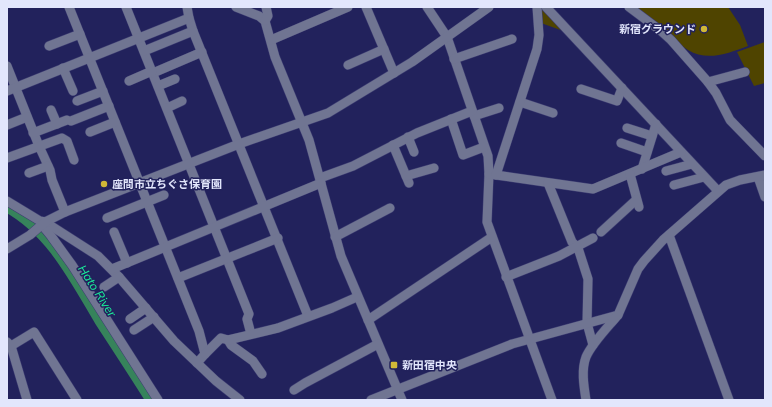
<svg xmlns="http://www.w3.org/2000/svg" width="772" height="407" font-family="Mulish,'Noto Sans JP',sans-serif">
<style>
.green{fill:#4f4400}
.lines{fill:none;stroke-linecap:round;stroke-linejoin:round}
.river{stroke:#36835b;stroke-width:11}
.minor-casing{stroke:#3d3d72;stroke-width:10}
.minor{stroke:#707592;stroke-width:9}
.poi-dot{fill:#d0b837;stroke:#22225c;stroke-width:1.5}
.labels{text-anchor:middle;stroke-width:3;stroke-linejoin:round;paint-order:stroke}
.poi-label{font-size:11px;font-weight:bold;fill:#e2e6fc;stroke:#22225c;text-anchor:start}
.water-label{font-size:12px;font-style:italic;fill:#1af19b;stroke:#22225c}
</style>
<rect width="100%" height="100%" fill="#22225c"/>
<g class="green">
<polygon points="540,7 544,7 566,32 541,23"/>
<path d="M 636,7 L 728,7 L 740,25 L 748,46 C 729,53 707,62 688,50 C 681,46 676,39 670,33 C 660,23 647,16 636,7 Z"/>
<polygon points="765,42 765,83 754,86 737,52"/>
</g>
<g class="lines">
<path class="river" d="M 7,207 C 51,231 75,279 100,321 C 117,347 134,373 151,400"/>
<g class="minor-casing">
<g id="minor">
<polyline points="69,7 199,331 205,354 197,363"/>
<polyline points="126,7 249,314 247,319 251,334"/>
<polyline points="187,7 189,18 193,31 308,316"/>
<polyline points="236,7 259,16 265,21 275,57 309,140 341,256 402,400"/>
<polyline points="366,7 394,73"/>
<polyline points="427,7 447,37 488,156 489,174 487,222 552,400"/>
<polyline points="546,7 718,191"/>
<polyline points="629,7 661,31 671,40 708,82 716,93 730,120 765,156"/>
<polyline points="265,21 268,16 266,7"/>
<polyline points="271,40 348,7"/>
<polyline points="49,46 80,34"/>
<polyline points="144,51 193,31"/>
<polyline points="454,59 512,39"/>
<polyline points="348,65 384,49"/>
<polyline points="7,66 39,146 50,170 52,180 65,212"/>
<polyline points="63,68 73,91"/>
<polyline points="153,73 202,52"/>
<polyline points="129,81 152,71"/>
<polyline points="708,82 745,72"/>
<polyline points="158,86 175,79"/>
<polyline points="581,89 617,101 622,88"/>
<polyline points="7,91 189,18"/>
<polyline points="77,101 103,91"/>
<polyline points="520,102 553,113"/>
<polyline points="167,108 182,101"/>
<polyline points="51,110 57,124"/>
<polyline points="474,116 499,108"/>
<polyline points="451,119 463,155 484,147"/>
<polyline points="71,121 109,106"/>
<polyline points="7,125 27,117"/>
<polyline points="627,128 652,136"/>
<polyline points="90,132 115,122"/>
<polyline points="33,133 67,120"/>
<polyline points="408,137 414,152"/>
<polyline points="621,143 647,152"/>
<polyline points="393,145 409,183"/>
<polyline points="7,158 62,138 67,141 74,160"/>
<polyline points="642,169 656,124"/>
<polyline points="666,171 692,164"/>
<polyline points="29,173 48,166"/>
<polyline points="489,174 593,189 681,152"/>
<polyline points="630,174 639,207"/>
<polyline points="496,175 537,49 539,35 537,7"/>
<polyline points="406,176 434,168"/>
<polyline points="758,177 765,197"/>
<polyline points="320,178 353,166 417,133 472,111"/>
<polyline points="548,183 572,242 578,248 588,279 587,323 593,345"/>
<polyline points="674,185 704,177"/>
<polyline points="7,201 40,221 45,222 98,256 119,277 174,341 216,381 240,400"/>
<polyline points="107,218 164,195"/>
<polyline points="42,225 51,236 72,265 158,400"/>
<polyline points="114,232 127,263"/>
<polyline points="601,232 636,200"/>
<polyline points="669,235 729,400"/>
<polyline points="335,237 390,208"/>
<polyline points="7,249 30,235 45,222 65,212 239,144 328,113 412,62 489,7"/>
<polyline points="112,269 321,183"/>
<polyline points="506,277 559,256 593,238"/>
<polyline points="178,278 278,238"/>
<polyline points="104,287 119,277"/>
<polyline points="130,319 146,308"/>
<polyline points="368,320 492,237"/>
<polyline points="134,330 154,317"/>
<polyline points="228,340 231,345 253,361 262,374"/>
<polyline points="7,342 11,346 27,400"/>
<polyline points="11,346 34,332 77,400"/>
<polyline points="205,354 221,338 228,340 278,328 332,308 357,297"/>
<polyline points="294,390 305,383 378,344"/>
<polyline points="371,400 512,344 618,315 638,269 644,261 663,240 726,185 740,180 765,175"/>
<path d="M 586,400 C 584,387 581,370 586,357 C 592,343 608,327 618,315"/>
</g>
</g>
<use href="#minor" class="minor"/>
</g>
<g class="poi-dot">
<circle cx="704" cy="29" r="4"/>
<circle cx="104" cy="184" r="4"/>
<rect x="390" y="361" width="8" height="8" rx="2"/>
</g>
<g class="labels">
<g class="poi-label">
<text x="696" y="33" text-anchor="end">新宿グラウンド</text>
<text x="112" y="188">座間市立ちぐさ保育園</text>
<text x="402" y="369">新田宿中央</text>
</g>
<g class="water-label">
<text transform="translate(97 291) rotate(57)" y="4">Hato River</text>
</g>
</g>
<rect width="772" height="407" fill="none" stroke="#e2e6fc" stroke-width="16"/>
</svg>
